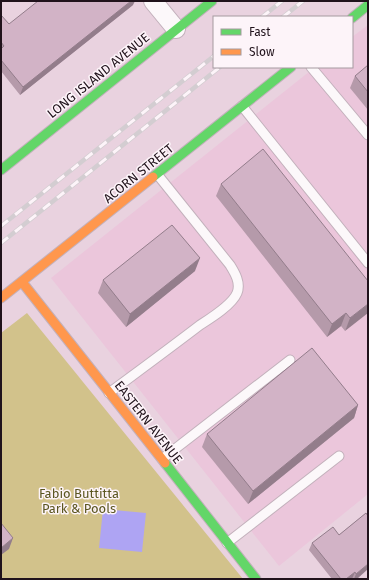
<svg xmlns="http://www.w3.org/2000/svg" width="369" height="580" font-family="'Fira Sans',sans-serif">
<style>
.built{fill:#ebc6db}
.green{fill:#d2c28b}
.water{fill:#aea4f3}
.lines{fill:none;stroke-linecap:round;stroke-linejoin:round}
.lane-casing{stroke:#c3b1bc;stroke-width:11}
.street-casing{stroke:#c3b1bc;stroke-width:20}
.fast-casing{stroke:#c3b1bc;stroke-width:11}
.slow-casing{stroke:#c3b1bc;stroke-width:11}
.lane{stroke:#fcf8fa;stroke-width:9}
.street{stroke:#fcf8fa;stroke-width:18}
.fast{stroke:#63d668;stroke-width:9}
.slow{stroke:#ff974d;stroke-width:9}
.rail-casing{stroke:#d3cdd1;stroke-width:4.5}
.rail{stroke:#fdf4f9;stroke-width:3;stroke-dasharray:9;stroke-linecap:butt}
.wall{fill:#b59aaa}
.shaded-wall{fill:#937d8b}
.building{fill:#d2b3c6;stroke:#937d8b}
.labels{text-anchor:middle;stroke-width:3;stroke-linejoin:round;paint-order:stroke}
.street-label{font-size:13px;fill:#20121b;stroke:#fdf4f9}
.park-label{font-size:13px;fill:#5b5620;stroke:#fdf4f9}
</style>
<rect width="100%" height="100%" fill="#e9d2df"/>
<polygon class="built" points="368,25 368,494 279,566 51,278 315,67 352,67 352,37"/>
<polygon class="green" points="27,313 243,579 1,579 1,333"/>
<polygon class="water" points="103,509 146,513 142,552 99,548"/>
<g class="lines">
<g class="lane-casing">
<g id="lane">
<polyline points="311,67 368,135"/>
<polyline points="242,106 368,263"/>
<path d="M 109,393 C 140,370 170,348 200,325 C 211,318 232,305 237,293 C 241,283 235,273 230,265 L 157,174"/>
<polyline points="162,459 290,360"/>
<polyline points="227,543 339,456"/>
</g>
</g>
<g class="street-casing">
<polyline id="street" points="153,1 176,29"/>
</g>
<g class="fast-casing">
<g id="fast">
<polyline points="352,18 368,5"/>
<polyline points="1,170 212,1"/>
<polyline points="153,177 291,67"/>
<polyline points="165,463 256,579"/>
</g>
</g>
<g class="slow-casing">
<g id="slow">
<polyline points="22,282 165,463"/>
<polyline points="1,298 153,177"/>
</g>
</g>
<use href="#lane" class="lane"/>
<use href="#street" class="street"/>
<use href="#fast" class="fast"/>
<use href="#slow" class="slow"/>
<g class="rail-casing">
<g id="rail">
<polyline points="262,17 282,1"/>
<polyline points="283,17 303,1"/>
<polyline points="1,226 214,56"/>
<polyline points="1,243 220,67"/>
</g>
</g>
<use href="#rail" class="rail"/>
</g>
<g class="wall">
<polygon points="133,5 20,95 1,71 1,15 9,24"/>
<polygon points="368,65 368,110 350,88 355,76"/>
<polygon points="221,184 368,281 345,331 341,326 327,337 216,196"/>
<polygon points="195,271 126,327 98,293 103,280"/>
<polygon points="358,405 354,418 248,504 202,447 207,434"/>
<polygon points="366,513 357,579 332,579 309,550 312,543 339,535"/>
</g>
<g class="shaded-wall">
<polygon points="131,1 135,1 133,5 20,95 23,87"/>
<polygon points="200,258 195,271 126,327 130,314"/>
<polygon points="368,304 368,313 345,331 350,318"/>
<polygon points="346,313 341,326 327,337 332,324"/>
<polygon points="358,405 354,418 248,504 253,491"/>
<polygon points="13,538 9,549 1,555 1,548"/>
<polygon points="368,564 368,569 357,579 354,579 356,574"/>
<polygon points="355,572 352,579 346,579"/>
</g>
<g class="building">
<polygon points="38,1 131,1 23,87 1,60 1,49 4,46 1,42 1,15 9,24"/>
<polygon points="368,65 368,92 355,76"/>
<polygon points="263,149 368,281 368,304 350,318 346,313 332,324 221,184"/>
<polygon points="172,225 200,258 130,314 103,280"/>
<polygon points="312,348 358,405 253,491 207,434"/>
<polygon points="366,513 368,516 368,564 356,574 355,572 346,579 341,579 312,543 333,527 339,535"/>
<polygon points="1,523 13,538 1,548"/>
</g>
<g class="labels">
<g class="street-label">
<text transform="translate(98 75) rotate(-39)" y="5">LONG ISLAND AVENUE</text>
<text transform="translate(138 173) rotate(-39)" y="5">ACORN STREET</text>
<text transform="translate(149 422) rotate(52)" y="5">EASTERN AVENUE</text>
</g>
<g class="park-label">
<text x="79" y="498">Fabio Buttitta<tspan x="79" dy="15">Park &amp; Pools</tspan></text>
</g>
</g>
<rect width="369" height="580" fill="none" stroke="#20121b" stroke-width="4"/>
<rect x="213" y="16" width="140" height="52" fill="#fdf4f9" stroke="#a59aa0"/>
<rect x="221" y="29" width="20" height="6" fill="#63d668" stroke="#a59aa0"/>
<text x="249" y="36" font-size="12" fill="#20121b">Fast</text>
<rect x="221" y="49" width="20" height="6" fill="#ff974d" stroke="#a59aa0"/>
<text x="249" y="56" font-size="12" fill="#20121b">Slow</text>
</svg>
